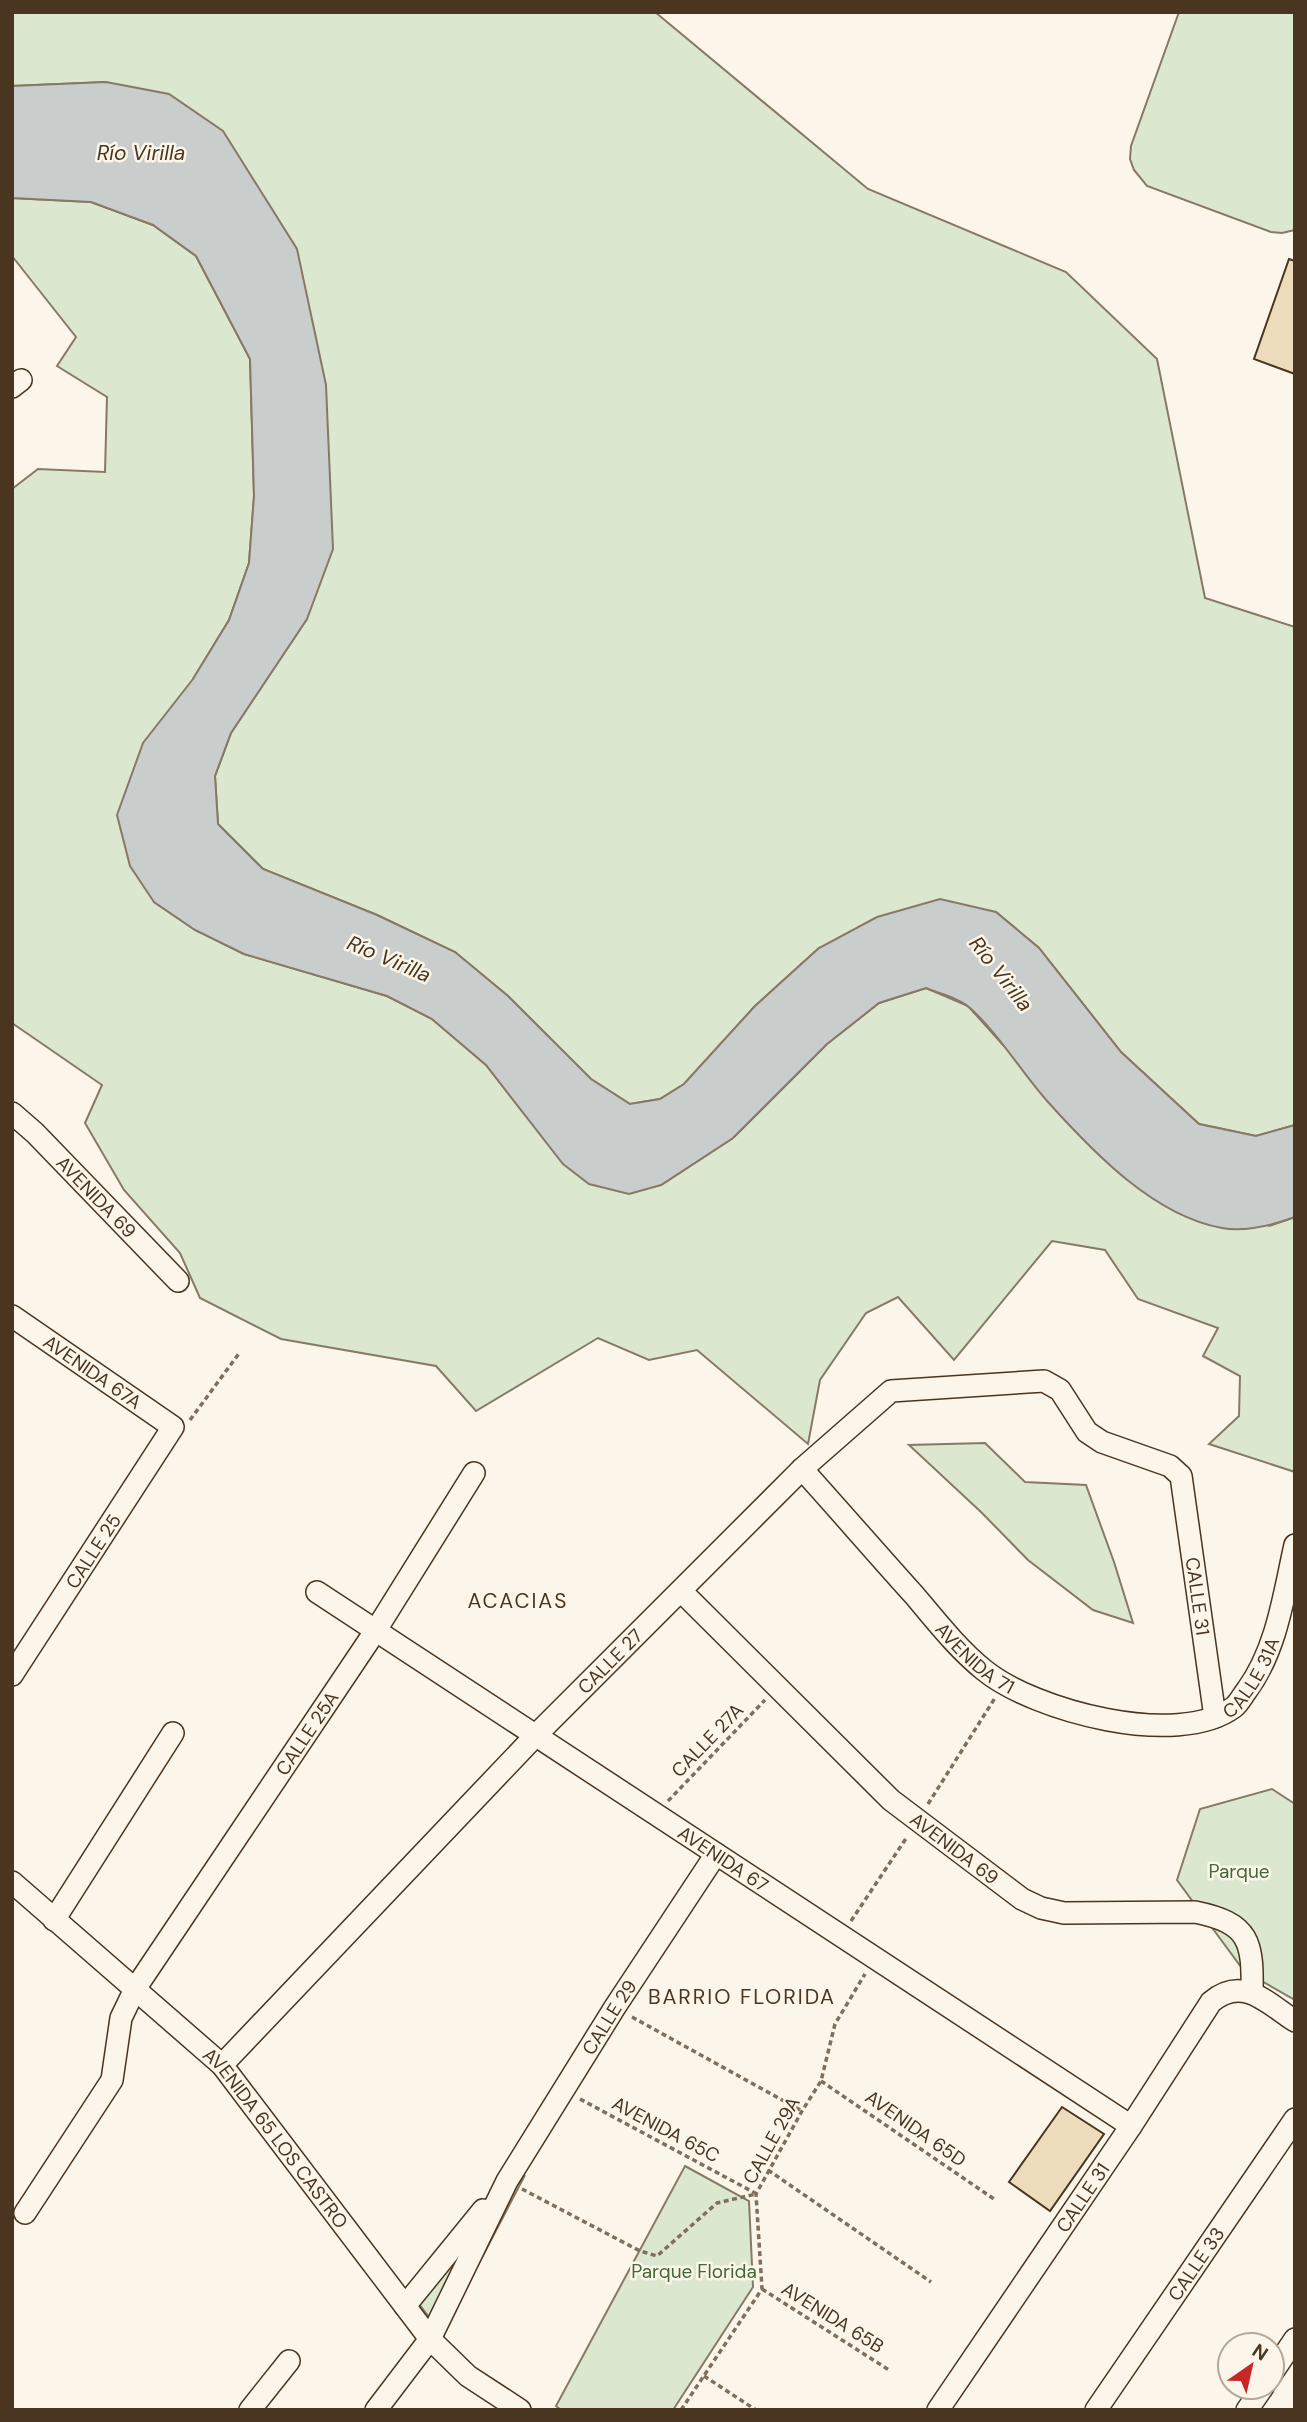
<svg xmlns="http://www.w3.org/2000/svg" width="1307" height="2422" font-family="'DM Sans',sans-serif">
<style>
.green{fill:#dce7d0;stroke:#887966;stroke-width:2}
.water{fill:#c9cecd;stroke:#887966;stroke-width:2}
.building{fill:#ecdcbc;stroke:#4a3520;stroke-width:2}
.lines{fill:none;stroke-linecap:round;stroke-linejoin:round}
.minor-casing{stroke:#4a3520;stroke-width:24}
.path{stroke:#7f6f5c;stroke-width:3.5;stroke-dasharray:5 3.5;stroke-linecap:butt}
.minor{stroke:#fbf6e9;stroke-width:21}
.labels{text-anchor:middle;stroke-width:5;stroke-linejoin:round;paint-order:stroke}
.street-label{font-size:19px;fill:#4a3520;stroke:#fbf6e9}
.park-label{font-size:19px;fill:#436837;stroke:#fbf6e9}
.water-label{font-size:21px;font-style:italic;fill:#4a3520;stroke:#fbf6e9}
.neighbourhood-label{font-size:21px;letter-spacing:2px;fill:#4a3520;stroke:#fbf6e9}
</style>
<rect width="100%" height="100%" fill="#fbf6e9"/>
<g class="green">
<polygon points="12,12 655,12 868,189 1066,272 1157,359 1205,598 1295,627 1295,1125 1256,1136 1199,1124 1121,1052 1039,948 996,912 819,948 755,1006 684,1084 660,1099 630,1104 591,1079 508,996 455,952 377,915 263,869 218,824 215,776 231,733 307,619 326,385 106,82 12,86"/>
<polygon points="1179,12 1295,12 1295,230 1282,233 1271,232 1147,186 1134,170 1130,159 1131,146"/>
<polygon points="12,198 91,202 153,225 196,256 250,359 254,496 249,563 229,620 193,679 154,902 195,930 244,954 387,996 432,1019 486,1065 522,1111 661,1185 733,1138 827,1044 879,1003 926,988 968,1006 1003,1045 1269,1226 1295,1217 1295,1472 1209,1444 1239,1416 1240,1376 1203,1356 1218,1328 1138,1299 1105,1250 1052,1241 954,1360 898,1297 866,1313 820,1380 808,1444 697,1350 649,1360 598,1338 476,1411 436,1366 281,1339 200,1298 180,1253 124,1190 85,1123 102,1085 12,1023 12,489 38,469 105,472 107,397 57,366 76,337 12,256"/>
<polygon points="985,1443 1025,1482 1086,1485 1114,1562 1133,1623 1093,1610 1028,1560 981,1512 909,1445"/>
<polygon points="1272,1789 1295,1804 1295,2000 1244,1971 1177,1880 1200,1809"/>
<polygon points="685,2166 749,2201 753,2287 673,2410 561,2410 556,2406"/>
<polygon points="525,2175 442,2334 419,2304"/>
</g>
<path class="water" d="M 106,82 L 169,94 L 223,131 L 297,249 L 326,385 L 333,549 L 307,619 L 231,733 L 215,776 L 218,824 L 263,869 L 377,915 L 455,952 L 508,996 L 591,1079 L 630,1104 L 660,1099 L 684,1084 L 755,1006 L 819,948 L 877,917 L 940,899 L 996,912 L 1039,948 L 1121,1052 L 1199,1124 L 1256,1136 L 1295,1125 L 1295,1217 C 1273,1225 1245,1232 1222,1228 C 1154,1216 1093,1152 1048,1102 C 1021,1072 1000,1035 970,1008 C 959,998 940,994 926,988 L 879,1003 L 827,1044 L 733,1138 L 661,1185 L 629,1194 L 589,1184 L 563,1164 L 486,1065 L 432,1019 L 387,996 L 244,954 L 195,930 L 154,902 L 130,866 L 117,815 L 143,743 L 193,679 L 229,620 L 249,563 L 254,496 L 250,359 L 196,256 L 153,225 L 91,202 L 12,198 L 12,86 Z"/>
<g class="building">
<polygon points="1289,259 1295,261 1295,374 1254,359"/>
<polygon points="1062,2107 1104,2134 1050,2211 1009,2182"/>
</g>
<g class="lines">
<g class="minor-casing">
<g id="minor">
<polyline points="12,387 21,380"/>
<path id="s1" d="M 12,1113 L 35,1133 L 178,1281"/>
<path id="s2" d="M 12,1316 L 173,1427 L 12,1675"/>
<path id="s3" d="M 802,1469 C 840,1511 877,1554 915,1596 C 936,1621 958,1649 984,1670 C 1034,1711 1178,1749 1234,1707 C 1239,1703 1243,1695 1247,1690 C 1277,1649 1284,1594 1295,1545"/>
<path id="s4" d="M 681,1591 L 891,1800 L 1022,1899 L 1041,1908 L 1064,1913 L 1195,1912 C 1250,1923 1253,1942 1252,1993"/>
<path id="s5" d="M 317,1592 L 1131,2126"/>
<path id="s6" d="M 12,1882 L 222,2065 L 430,2339 L 468,2376 L 520,2410"/>
<polyline points="54,1920 173,1733"/>
<path id="s7" d="M 222,2065 L 536,1735 L 802,1469 L 891,1391 L 1044,1381 L 1060,1390 L 1087,1432 L 1102,1442 L 1170,1466 L 1181,1476 L 1215,1717"/>
<path id="s8" d="M 25,2213 L 112,2080 L 121,2018 L 135,1989 L 376,1630 L 474,1473"/>
<polyline points="405,2306 483,2210"/>
<polyline points="1272,2373 1295,2339"/>
<polyline points="250,2410 289,2361"/>
<path id="s9" d="M 376,2410 L 430,2339 L 507,2181 L 615,2007 L 716,1854"/>
<path id="s10" d="M 938,2410 L 1131,2126 L 1211,2002 C 1243,1975 1267,2003 1295,2021"/>
<path id="s11" d="M 1096,2410 L 1295,2119"/>
<polyline points="1247,2410 1263,2387"/>
</g>
</g>
<g class="path">
<polyline points="190,1420 240,1352"/>
<polyline points="668,1801 765,1700"/>
<polyline points="928,1804 995,1698"/>
<polyline points="851,1921 907,1837"/>
<polyline points="632,2017 802,2111"/>
<polyline points="821,2081 994,2199"/>
<polyline points="580,2099 755,2193"/>
<polyline points="768,2170 931,2282"/>
<polyline points="522,2189 640,2251 657,2256 717,2203 756,2194"/>
<polyline points="762,2289 889,2370"/>
<polyline points="704,2376 756,2410"/>
<polyline points="681,2410 762,2289 756,2194 802,2111 821,2081 835,2024 865,1974"/>
</g>
<use href="#minor" class="minor"/>
</g>
<g class="labels">
<g class="street-label">
<text dy="7" stroke="none"><textPath href="#s1" startOffset="119">AVENIDA 69</textPath></text>
<text dy="7" stroke="none"><textPath href="#s2" startOffset="98">AVENIDA 67A</textPath></text>
<text transform="translate(93 1551) rotate(-57)" y="7">CALLE 25</text>
<text dy="7" stroke="none"><textPath href="#s7" startOffset="1398">CALLE 31</textPath></text>
<text dy="7" stroke="none"><textPath href="#s3" startOffset="257">AVENIDA 71</textPath></text>
<text dy="7" stroke="none"><textPath href="#s7" startOffset="560">CALLE 27</textPath></text>
<text dy="7" stroke="none"><textPath href="#s3" startOffset="570">CALLE 31A</textPath></text>
<text dy="7" stroke="none"><textPath href="#s8" startOffset="562">CALLE 25A</textPath></text>
<text transform="translate(707 1740) rotate(-46)" y="7">CALLE 27A</text>
<text dy="7" stroke="none"><textPath href="#s4" startOffset="376">AVENIDA 69</textPath></text>
<text dy="7" stroke="none"><textPath href="#s5" startOffset="486">AVENIDA 67</textPath></text>
<text dy="7" stroke="none"><textPath href="#s9" startOffset="458">CALLE 29</textPath></text>
<text transform="translate(916 2128) rotate(35)" y="7">AVENIDA 65D</text>
<text transform="translate(666 2129) rotate(28)" y="7">AVENIDA 65C</text>
<text dy="7" stroke="none"><textPath href="#s6" startOffset="369">AVENIDA 65 LOS CASTRO</textPath></text>
<text transform="translate(771 2140) rotate(-61)" y="7">CALLE 29A</text>
<text dy="7" stroke="none"><textPath href="#s10" startOffset="257">CALLE 31</textPath></text>
<text dy="7" stroke="none"><textPath href="#s11" startOffset="177">CALLE 33</textPath></text>
<text transform="translate(833 2317) rotate(32)" y="7">AVENIDA 65B</text>
</g>
<g class="park-label">
<text x="1239" y="1878">Parque</text>
<text x="694" y="2278">Parque Florida</text>
</g>
<g class="water-label">
<text x="141" y="160">Río Virilla</text>
<text transform="translate(389 959) rotate(23)" y="7">Río Virilla</text>
<text transform="translate(1001 974) rotate(52)" y="7">Río Virilla</text>
</g>
<g class="neighbourhood-label">
<text x="518" y="1608">ACACIAS</text>
<text x="742" y="2004">BARRIO FLORIDA</text>
</g>
</g>
<rect width="1307" height="2422" fill="none" stroke="#4a3520" stroke-width="28"/>
<g transform="translate(1251 2366) rotate(34)"><circle r="33" fill="#fbf6e9" stroke="#b4a999" stroke-width="2"/>
<path d="M0-5L12 26L0 18L-12 26Z" fill="#c62828"/>
<text y="-10" font-size="19" font-weight="bold" text-anchor="middle" fill="#4a3520">N</text>
</g>
</svg>
